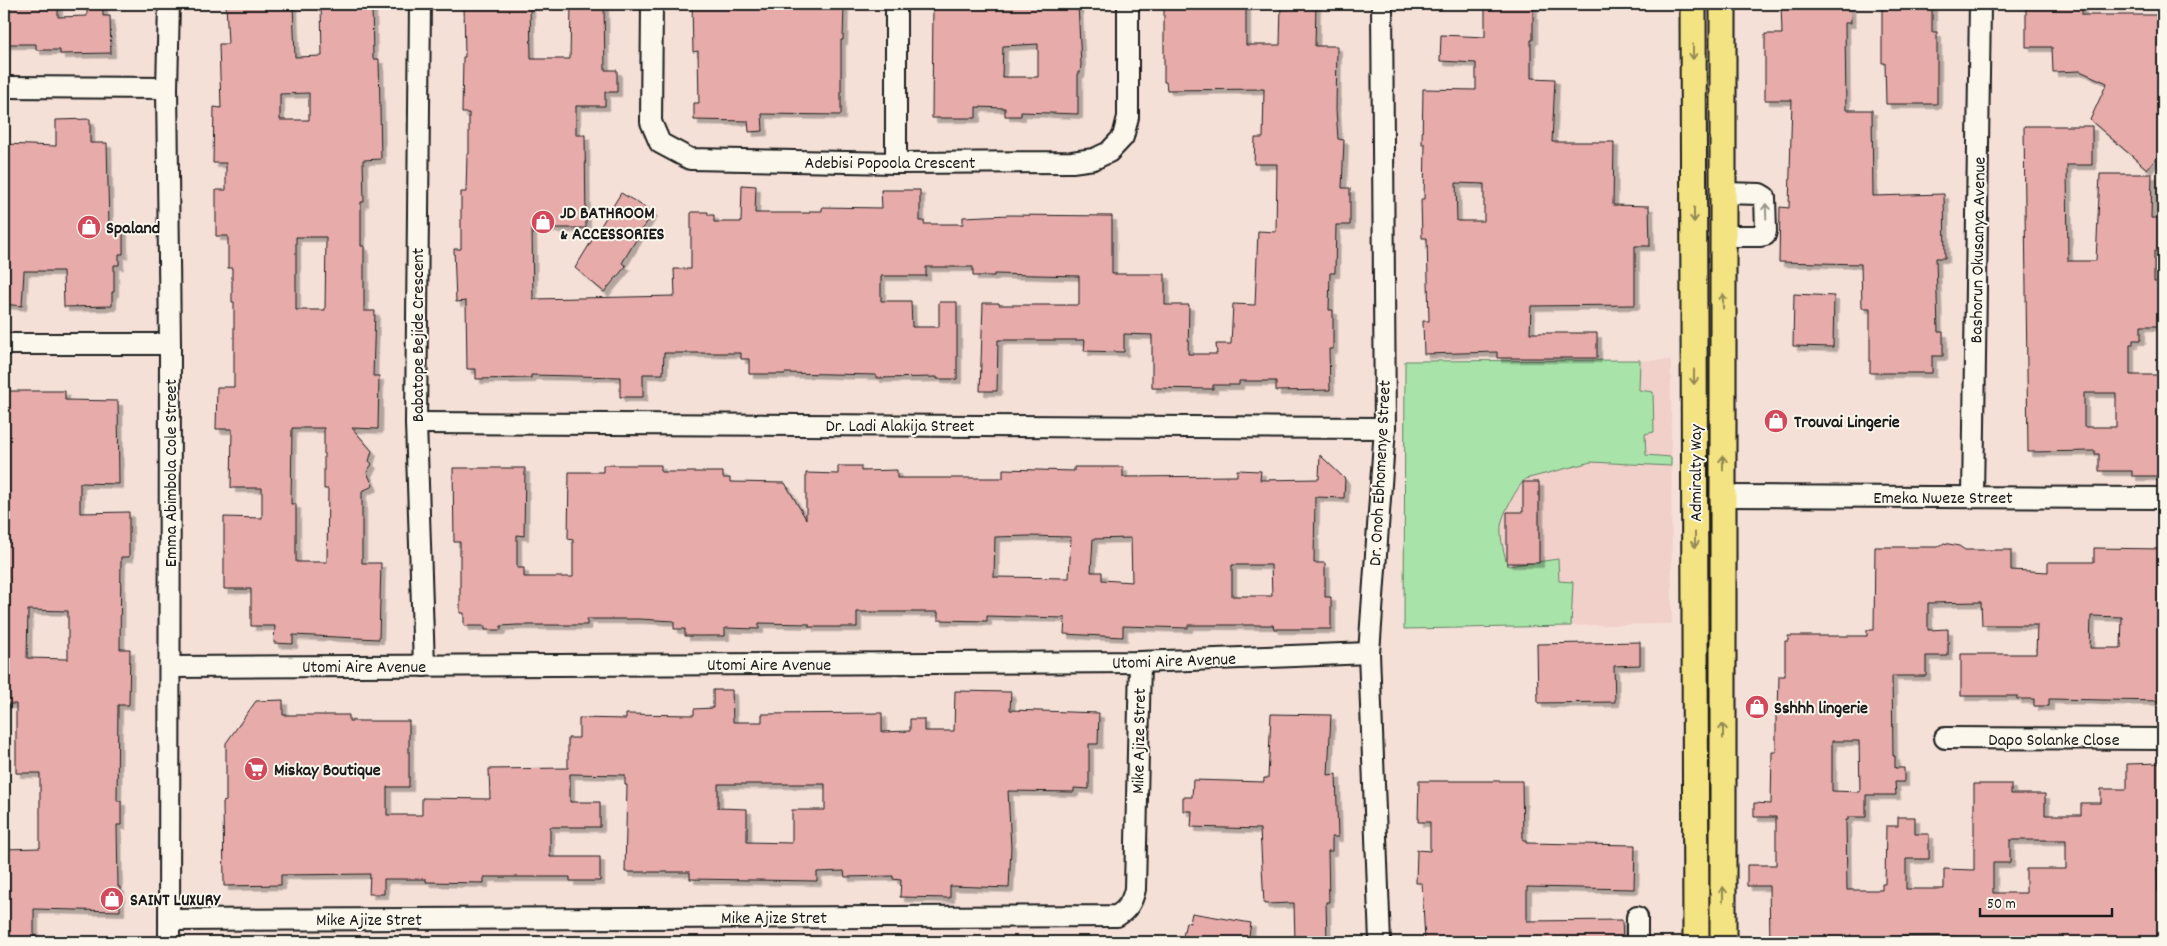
<svg xmlns="http://www.w3.org/2000/svg" width="2167" height="946" font-family="Dekko,sans-serif">
<style>
.built{fill:#f1d0ca}
.green{fill:#a8e4aa;stroke:#628063}
.building{fill:#e7acaa;stroke:#1c1c1c;fill-rule:evenodd;filter:url(#shadow)}
.lines{fill:none;stroke-linecap:round;stroke-linejoin:round}
.minor-casing{stroke:#1c1c1c;stroke-width:24}
.major-casing{stroke:#1c1c1c;stroke-width:29}
.minor{stroke:#fbf7ec;stroke-width:20}
.major{stroke:#f4e382;stroke-width:25}
.oneway{stroke:#938954}
.oneway2{stroke:#97948e}
.labels{text-anchor:middle;stroke-width:4;stroke-linejoin:round;paint-order:stroke}
.street-label{font-size:18px;fill:#1c1c1c;stroke:#fbf7ec}
.poi-label{font-size:18px;font-weight:bold;fill:#1c1c1c;stroke:#fbf7ec;text-anchor:start}
</style>
<defs>
<filter id="shadow"><feDropShadow dx="4.5" dy="4.5" stdDeviation="0" flood-color="#0004"/></filter>
</defs>
<rect width="100%" height="100%" fill="#f5e0d8"/>
<filter id="ink" filterUnits="userSpaceOnUse"><feTurbulence type="fractalNoise" baseFrequency=".02" numOctaves="2"/><feDisplacementMap in="SourceGraphic" scale="10" xChannelSelector="R" yChannelSelector="G"/><feConvolveMatrix kernelMatrix="1 2 1 2 8 2 1 2 1" color-interpolation-filters="sRGB"/></filter>
<g filter="url(#ink)">
<polygon class="built" points="1671,360 1672,624 1404,629 1533,363"/>
<path class="green" d="M 1640,360 L 1639,390 L 1653,392 L 1654,432 L 1645,434 L 1646,455 L 1671,457 L 1671,466 L 1591,462 L 1525,479 C 1517,488 1502,514 1501,526 C 1500,539 1504,554 1508,566 L 1558,559 L 1559,581 L 1573,582 L 1571,626 L 1404,629 L 1405,361 Z"/>
<g class="building">
<polygon points="4,4 58,4 58,17 87,16 87,4 103,4 103,16 110,16 111,53 60,54 60,50 36,50 36,44 4,44"/>
<path d="M 226,4 L 293,4 L 295,57 L 322,56 L 321,4 L 372,4 L 373,59 L 379,59 L 381,159 L 363,160 L 364,202 L 361,202 L 361,246 L 364,246 L 364,311 L 375,311 L 373,376 L 379,376 L 378,429 L 352,428 L 372,451 L 369,461 L 372,464 L 367,472 L 373,486 L 362,491 L 362,563 L 381,563 L 379,639 L 293,635 L 293,644 L 274,643 L 275,626 L 251,626 L 251,589 L 224,589 L 224,517 L 262,518 L 262,488 L 231,488 L 232,429 L 216,429 L 217,387 L 234,387 L 234,302 L 232,302 L 232,268 L 228,268 L 228,236 L 216,236 L 216,190 L 226,190 L 226,163 L 213,163 L 214,107 L 221,108 L 219,44 L 228,44 ZM 309,93 L 309,120 L 280,120 L 280,94 ZM 296,237 L 326,237 L 325,310 L 296,310 ZM 292,428 L 324,428 L 324,489 L 328,489 L 327,562 L 296,562 L 296,504 L 291,504 Z"/>
<polygon points="464,4 530,4 531,59 570,59 571,4 604,4 605,70 617,70 617,92 605,92 605,106 576,106 576,135 585,135 586,228 532,228 533,299 675,296 674,269 691,269 691,212 708,212 708,215 714,215 714,222 741,222 742,185 756,186 755,213 810,213 810,211 822,211 822,207 882,208 881,190 920,190 920,221 924,221 924,224 963,224 963,217 1009,215 1112,216 1112,274 1165,274 1165,305 1189,305 1188,354 1217,354 1216,344 1231,344 1233,304 1255,305 1258,231 1276,232 1277,164 1254,164 1255,138 1263,138 1264,89 1167,90 1166,82 1164,82 1164,4 1246,4 1246,45 1280,45 1281,4 1316,4 1315,46 1337,46 1336,109 1338,139 1344,140 1342,188 1350,188 1350,225 1336,225 1335,273 1330,273 1329,310 1333,310 1333,349 1329,349 1330,390 1276,391 1276,381 1239,381 1239,385 1213,385 1213,389 1152,388 1152,335 1124,334 1124,352 1084,351 1085,340 998,340 997,391 980,391 983,303 999,303 999,305 1079,305 1079,276 994,274 994,276 973,276 973,267 926,267 926,276 881,276 881,301 911,301 912,327 939,327 939,302 957,302 957,379 937,379 937,377 876,378 876,375 785,373 785,374 749,374 749,359 741,359 741,353 664,353 663,374 643,374 643,397 620,397 620,377 531,375 531,378 476,379 476,369 467,369 466,301 456,302 454,249 461,249 461,192 466,192 467,154 469,154 469,113 462,113 463,57 465,57"/>
<polygon points="692,4 844,4 843,40 841,40 841,115 762,114 763,131 749,132 748,121 694,120 694,103 699,103 698,51 693,52"/>
<path d="M 933,4 L 1078,4 L 1081,65 L 1080,73 L 1078,73 L 1078,114 L 1021,112 L 1021,116 L 1005,116 L 1005,108 L 976,107 L 976,118 L 932,118 ZM 1038,44 L 1038,77 L 1002,77 L 1003,46 Z"/>
<path d="M 1485,4 L 1533,4 L 1533,40 L 1531,40 L 1531,78 L 1555,79 L 1552,142 L 1614,142 L 1613,205 L 1649,206 L 1650,246 L 1635,246 L 1635,305 L 1531,306 L 1530,333 L 1597,333 L 1597,358 L 1497,358 L 1497,352 L 1424,354 L 1423,321 L 1429,321 L 1427,238 L 1422,238 L 1421,199 L 1424,199 L 1425,144 L 1422,144 L 1423,89 L 1476,90 L 1476,63 L 1440,61 L 1441,35 L 1485,37 ZM 1456,183 L 1484,184 L 1484,221 L 1457,221 Z"/>
<polygon points="1781,4 1850,4 1851,23 1845,23 1846,110 1872,110 1873,196 1944,194 1945,258 1936,258 1938,332 1943,332 1943,356 1932,356 1932,373 1870,373 1870,308 1862,308 1861,264 1779,262 1780,207 1789,208 1792,100 1765,100 1765,34 1782,34"/>
<polygon points="1882,4 1932,4 1932,32 1937,32 1937,104 1886,104 1885,63 1882,63"/>
<polygon points="2026,4 2082,4 2082,15 2163,15 2163,151 2147,169 2090,120 2107,83 2080,71 2053,72 2052,47 2026,47"/>
<polygon points="90,119 90,143 107,143 109,226 123,226 123,254 119,254 119,265 114,265 114,292 112,292 112,306 64,307 63,271 24,271 22,306 4,304 4,144 56,146 56,120"/>
<path d="M 2024,126 L 2092,126 L 2092,165 L 2067,165 L 2068,261 L 2096,261 L 2100,174 L 2152,174 L 2151,218 L 2163,218 L 2163,251 L 2154,251 L 2154,282 L 2163,282 L 2163,326 L 2141,326 L 2141,340 L 2133,340 L 2133,344 L 2130,344 L 2130,375 L 2163,375 L 2162,476 L 2132,476 L 2132,471 L 2099,471 L 2099,454 L 2095,454 L 2095,451 L 2028,452 ZM 2084,393 L 2116,393 L 2116,427 L 2084,427 Z"/>
<polygon points="621,193 653,212 622,263 626,266 604,292 575,268"/>
<polygon points="1794,294 1834,296 1833,347 1793,346"/>
<path d="M 4,391 L 65,391 L 65,400 L 118,401 L 119,484 L 80,483 L 80,513 L 129,512 L 129,557 L 121,557 L 120,649 L 130,649 L 129,705 L 118,705 L 117,801 L 121,801 L 121,825 L 117,825 L 118,887 L 120,887 L 120,911 L 34,909 L 34,942 L 4,942 L 4,918 L 6,918 L 4,849 L 40,848 L 40,773 L 16,773 L 16,704 L 4,704 L 7,567 L 4,567 ZM 28,610 L 68,611 L 68,659 L 27,658 Z"/>
<path d="M 1320,455 L 1345,479 L 1344,498 L 1315,497 L 1314,563 L 1325,563 L 1325,597 L 1331,597 L 1331,629 L 1274,629 L 1273,625 L 1188,625 L 1188,628 L 1123,626 L 1123,637 L 1064,634 L 1065,618 L 987,616 L 987,621 L 938,620 L 938,612 L 857,612 L 857,627 L 809,627 L 809,624 L 759,623 L 759,629 L 725,628 L 725,636 L 685,636 L 685,629 L 674,629 L 674,621 L 639,619 L 587,619 L 587,625 L 517,625 L 501,626 L 501,630 L 485,630 L 485,626 L 464,626 L 464,613 L 460,613 L 460,542 L 454,542 L 453,468 L 525,468 L 524,536 L 517,535 L 517,568 L 524,568 L 524,577 L 573,577 L 573,540 L 568,539 L 569,472 L 603,472 L 603,465 L 661,465 L 661,472 L 723,472 L 723,478 L 730,478 L 730,482 L 785,483 L 806,519 L 806,473 L 838,474 L 838,466 L 861,466 L 861,471 L 897,470 L 897,478 L 1003,478 L 1003,469 L 1074,471 L 1074,467 L 1123,467 L 1123,477 L 1237,476 L 1237,470 L 1261,471 L 1260,480 L 1319,479 ZM 1029,536 L 1071,537 L 1069,578 L 994,577 L 995,537 ZM 1131,538 L 1132,582 L 1102,580 L 1102,572 L 1091,572 L 1093,539 ZM 1232,565 L 1271,565 L 1272,596 L 1232,596 Z"/>
<polygon points="1523,482 1539,482 1539,563 1507,563 1507,512 1523,512"/>
<path d="M 1944,543 L 1959,546 L 1965,550 L 2011,550 L 2011,570 L 2048,572 L 2048,562 L 2094,562 L 2094,548 L 2163,549 L 2163,600 L 2161,600 L 2161,630 L 2163,630 L 2163,701 L 2049,699 L 2049,706 L 2034,706 L 2034,699 L 2017,699 L 2017,696 L 1961,696 L 1961,654 L 2036,654 L 2037,625 L 1982,625 L 1981,602 L 1928,603 L 1928,630 L 1948,629 L 1948,656 L 1926,656 L 1926,676 L 1892,676 L 1893,756 L 1895,756 L 1895,768 L 1904,768 L 1904,782 L 1895,782 L 1896,795 L 1866,795 L 1866,817 L 1848,817 L 1848,820 L 1846,820 L 1847,890 L 1882,890 L 1882,884 L 1885,884 L 1886,826 L 1898,826 L 1898,817 L 1915,817 L 1915,834 L 1929,834 L 1929,859 L 1906,859 L 1906,889 L 1944,889 L 1944,869 L 1974,870 L 1974,784 L 2011,784 L 2011,794 L 2045,794 L 2045,815 L 2081,815 L 2081,803 L 2101,803 L 2101,789 L 2127,789 L 2127,764 L 2163,763 L 2163,861 L 2157,861 L 2158,892 L 2161,892 L 2161,942 L 2135,941 L 2135,938 L 2088,939 L 2088,941 L 2015,940 L 2015,938 L 1947,936 L 1848,937 L 1848,942 L 1770,942 L 1769,886 L 1747,886 L 1747,865 L 1776,865 L 1776,817 L 1754,817 L 1754,803 L 1771,804 L 1772,752 L 1776,752 L 1776,714 L 1778,714 L 1779,676 L 1785,676 L 1785,641 L 1788,641 L 1788,636 L 1867,636 L 1867,630 L 1874,630 L 1875,547 L 1938,547 ZM 2091,616 L 2122,617 L 2121,648 L 2090,648 ZM 1832,741 L 1859,741 L 1860,792 L 1832,791 ZM 2010,840 L 2066,840 L 2066,869 L 2026,869 L 2026,893 L 1993,893 L 1993,863 L 2010,863 Z"/>
<polygon points="1640,642 1640,665 1614,666 1615,702 1538,703 1537,644"/>
<path d="M 713,690 L 732,690 L 733,722 L 762,722 L 762,714 L 882,713 L 882,732 L 910,731 L 910,719 L 924,719 L 924,731 L 954,731 L 955,691 L 1011,692 L 1010,710 L 1099,713 L 1098,744 L 1089,744 L 1089,789 L 1074,788 L 1074,792 L 1008,791 L 1011,848 L 1009,888 L 950,886 L 950,898 L 900,897 L 901,880 L 893,879 L 893,876 L 845,877 L 844,871 L 817,872 L 817,881 L 690,879 L 690,872 L 625,872 L 627,785 L 625,785 L 625,775 L 570,774 L 570,802 L 600,802 L 600,827 L 550,827 L 550,857 L 600,857 L 600,881 L 570,881 L 570,877 L 484,877 L 484,883 L 426,882 L 426,879 L 384,879 L 384,894 L 369,894 L 370,874 L 281,875 L 281,885 L 224,886 L 223,802 L 226,801 L 226,743 L 256,701 L 283,700 L 283,715 L 349,715 L 349,721 L 409,721 L 409,787 L 387,787 L 387,815 L 422,815 L 422,798 L 490,799 L 489,769 L 568,768 L 568,738 L 579,738 L 579,718 L 626,719 L 626,714 L 694,715 L 694,709 L 713,708 ZM 718,784 L 825,784 L 825,810 L 792,810 L 792,843 L 747,842 L 747,809 L 718,808 Z"/>
<polygon points="1271,714 1331,715 1328,775 1336,774 1338,837 1332,837 1332,851 1328,851 1329,902 1326,902 1327,942 1295,942 1294,903 1264,904 1260,829 1191,827 1192,811 1183,811 1183,797 1192,797 1193,780 1264,782 1264,778 1268,778"/>
<polygon points="1419,781 1522,781 1523,840 1526,840 1526,843 1635,845 1634,889 1527,887 1527,921 1622,920 1623,942 1425,942 1422,883 1416,883 1417,850 1430,851 1430,822 1418,822"/>
<polygon points="1192,913 1251,923 1248,942 1182,942 1186,922 1190,923"/>
</g>
<g class="lines">
<g class="minor-casing">
<g id="minor">
<polyline points="169,4 167,88 170,344 169,942"/>
<polyline points="420,4 416,423 424,666"/>
<polyline points="652,4 651,122 660,143 690,159 896,163 1072,162 1094,159 1109,152 1123,137 1128,117 1128,4"/>
<polyline points="896,4 896,163"/>
<polyline points="4,87 167,88"/>
<polyline points="1723,193 1760,194 1765,197 1766,231 1765,235 1760,236 1723,236"/>
<polyline points="4,344 170,344"/>
<polyline points="416,423 1385,428"/>
<polyline points="1723,496 2163,498"/>
<polyline points="1973,497 1980,4"/>
<polyline points="170,667 1140,662 1369,653"/>
<polyline points="1945,738 2163,739"/>
<path d="M 169,920 L 1117,916 C 1128,909 1132,902 1135,889 L 1140,662"/>
<polyline points="1380,942 1369,653 1385,428 1382,4"/>
<polyline points="1637,942 1637,917"/>
</g>
</g>
<g class="major-casing">
<g id="major">
<polyline points="1693,4 1696,942"/>
<polyline points="1723,4 1723,942"/>
</g>
</g>
<use href="#minor" class="minor"/>
<use href="#major" class="major"/>
</g>
<defs><path id="oneway-shaft" d="M-6 0H5M1.5-3L5.5 0L1.5 3" fill="none" stroke-width="1.6" stroke-linecap="round" stroke-linejoin="round" transform="scale(1.25)"/></defs>
<g class="oneway">
<use href="#oneway-shaft" transform="translate(1693 52) rotate(90)"/>
<use href="#oneway-shaft" transform="translate(1694 215) rotate(90)"/>
<use href="#oneway-shaft" transform="translate(1723 301) rotate(-90)"/>
<use href="#oneway-shaft" transform="translate(1694 377) rotate(90)"/>
<use href="#oneway-shaft" transform="translate(1723 463) rotate(-90)"/>
<use href="#oneway-shaft" transform="translate(1695 540) rotate(90)"/>
<use href="#oneway-shaft" transform="translate(1723 731) rotate(-90)"/>
<use href="#oneway-shaft" transform="translate(1723 894) rotate(-90)"/>
</g>
<use class="oneway2" href="#oneway-shaft" transform="translate(1766 211) rotate(-92)"/>
</g>
<defs>
<g id="shop-disc" transform="scale(1.25)"><circle r="9.5" fill="#d1495b" stroke="#fbf7ec"/><path d="M-5-2.5h2.3a2.7 3.5 0 0 1 5.4 0H5L5.5 6h-11ZM-1.5-2.5h3a1.5 2.3 0 0 0-3 0Z" fill="#fff"/></g>
<g id="supermarket-disc" transform="scale(1.25)"><circle r="9.5" fill="#d1495b" stroke="#fbf7ec"/><path d="M-6-5.5h2.5l.6 2H6L4.5 2H-2.5L-4.4-4H-6ZM-1.5 3.2a1.3 1.3 0 1 0 .1 0ZM3 3.2a1.3 1.3 0 1 0 .1 0Z" fill="#fff"/></g>
</defs>
<g fill-rule="evenodd">
<use href="#shop-disc" x="543" y="222"/>
<use href="#shop-disc" x="89" y="227"/>
<use href="#shop-disc" x="1776" y="421"/>
<use href="#shop-disc" x="1757" y="707"/>
<use href="#supermarket-disc" x="256" y="769"/>
<use href="#shop-disc" x="112" y="899"/>
</g>
<g class="labels">
<g class="street-label">
<text x="890" y="168">Adebisi Popoola Crescent</text>
<text transform="translate(1977 250) rotate(-89)" y="6">Bashorun Okusanya Avenue</text>
<text transform="translate(417 335) rotate(-90)" y="6">Babatope Bejide Crescent</text>
<text x="900" y="431">Dr. Ladi Alakija Street</text>
<text transform="translate(170 473) rotate(-90)" y="6">Emma Abimbola Cole Street</text>
<text transform="translate(1379 473) rotate(-87)" y="6">Dr. Onoh Ebhomenye Street</text>
<text transform="translate(1695 473) rotate(-90)" y="6">Admiralty Way</text>
<text x="1943" y="503">Emeka Nweze Street</text>
<text transform="translate(1174 660) rotate(-2)" y="6">Utomi Aire Avenue</text>
<text x="769" y="670">Utomi Aire Avenue</text>
<text x="364" y="672">Utomi Aire Avenue</text>
<text x="2054" y="745">Dapo Solanke Close</text>
<text transform="translate(1138 741) rotate(-89)" y="6">Mike Ajize Stret</text>
<text x="774" y="923">Mike Ajize Stret</text>
<text x="369" y="925">Mike Ajize Stret</text>
</g>
<g class="poi-label">
<text x="560" y="218">JD BATHROOM<tspan x="560" dy="21">&amp; ACCESSORIES</tspan></text>
<text x="106" y="233">Spaland</text>
<text x="1794" y="427">Trouvai Lingerie</text>
<text x="1774" y="713">Sshhh lingerie</text>
<text x="274" y="775">Miskay Boutique</text>
<text x="130" y="905">SAINT LUXURY</text>
</g>
</g>
<rect width="2167" height="946" fill="none" stroke="#fbf7ec" stroke-width="20"/>
<rect x="10" y="10" width="2147" height="926" fill="none" stroke="#1c1c1c" stroke-width="2" filter="url(#ink)"/>
<path d="M1980 908v8h132v-8" fill="none" stroke="#1c1c1c" stroke-width="2.5"/>
<text x="1987" y="908" font-size="15" fill="#1c1c1c" stroke="#fbf7ec" stroke-width="4" paint-order="stroke">50 m</text>
</svg>
